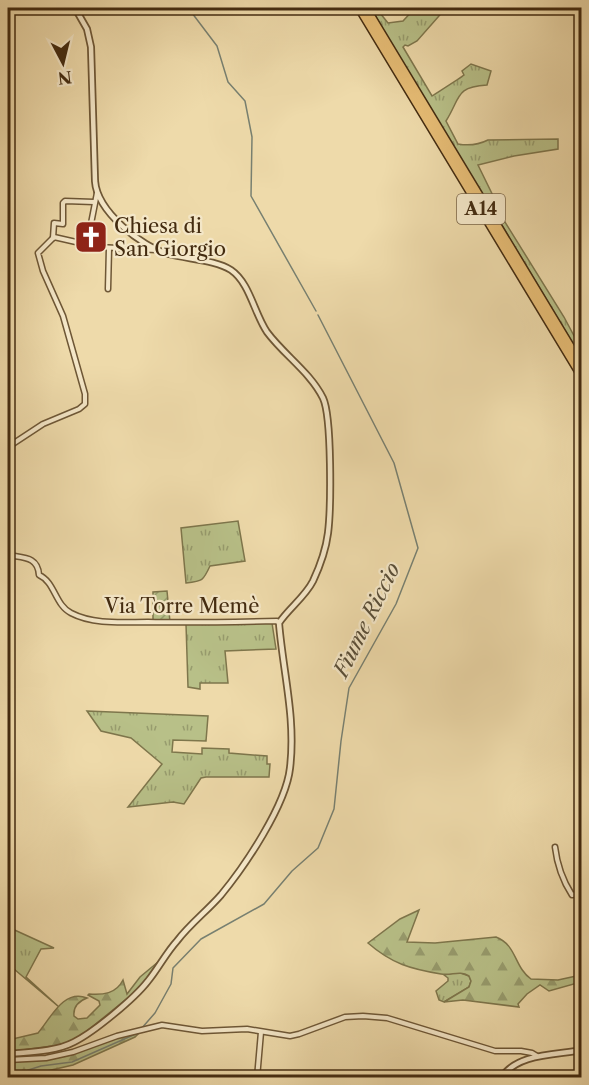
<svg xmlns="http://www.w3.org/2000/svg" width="589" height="1085" font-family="'Libre Caslon Text',serif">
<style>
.grass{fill:url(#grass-tufts);stroke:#7e764c;stroke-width:1.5}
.forest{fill:url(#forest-firs);stroke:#7e764c;stroke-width:1.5}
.garden{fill:url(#garden-furrows);stroke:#7e764c;stroke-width:1.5}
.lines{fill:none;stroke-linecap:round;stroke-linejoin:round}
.stream{stroke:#788071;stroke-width:1.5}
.minor-casing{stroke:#6e5736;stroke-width:7}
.tertiary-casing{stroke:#6e5736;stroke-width:8}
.motorway-casing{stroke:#432b10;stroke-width:10}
.minor{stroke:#f4e7c8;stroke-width:4}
.tertiary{stroke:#f4e7c8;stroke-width:4.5}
.motorway{stroke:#e7bd75;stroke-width:7}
.labels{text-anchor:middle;stroke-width:4.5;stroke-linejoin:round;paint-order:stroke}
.shield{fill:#f4e7c8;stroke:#786347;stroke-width:1.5}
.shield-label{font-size:18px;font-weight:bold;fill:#432b10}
.poi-label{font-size:20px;fill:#432b10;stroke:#f4e7c8;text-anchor:start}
.street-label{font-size:20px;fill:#432b10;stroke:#f4e7c8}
.water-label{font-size:21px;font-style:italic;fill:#594e38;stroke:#f4e7c8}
</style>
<defs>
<pattern id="grass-tufts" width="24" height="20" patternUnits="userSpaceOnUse" patternTransform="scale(1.5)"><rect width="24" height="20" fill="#b8c088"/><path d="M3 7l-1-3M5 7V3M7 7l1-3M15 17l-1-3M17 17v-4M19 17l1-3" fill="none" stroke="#979c6e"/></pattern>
<pattern id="forest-firs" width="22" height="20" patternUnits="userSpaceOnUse" patternTransform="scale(1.5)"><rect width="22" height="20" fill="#b8c088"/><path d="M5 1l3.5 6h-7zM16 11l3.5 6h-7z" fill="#979c6e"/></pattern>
<pattern id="garden-furrows" width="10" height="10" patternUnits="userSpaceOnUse" patternTransform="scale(1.5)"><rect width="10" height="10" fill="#b8c088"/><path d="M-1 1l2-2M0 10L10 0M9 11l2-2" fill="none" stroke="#979c6e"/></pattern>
</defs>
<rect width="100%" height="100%" fill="#eedaaa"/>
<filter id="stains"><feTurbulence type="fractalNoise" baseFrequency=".00333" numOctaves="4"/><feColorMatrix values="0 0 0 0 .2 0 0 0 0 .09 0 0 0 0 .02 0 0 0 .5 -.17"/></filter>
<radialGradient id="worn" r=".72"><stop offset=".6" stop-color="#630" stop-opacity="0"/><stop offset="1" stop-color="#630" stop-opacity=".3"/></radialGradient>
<g class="grass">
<path d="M 371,8 L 385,8 L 380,13 L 388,23 L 403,21 L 415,8 L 446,8 L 417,41 L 408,46 L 405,45 L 403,47 L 432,96 C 435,94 462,77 464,75 L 462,71 L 471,64 L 491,71 L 487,85 C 455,87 461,97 446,121 L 458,144 C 469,146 478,145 488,140 L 558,139 L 558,149 L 514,156 L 478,165 L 500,210 L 494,214 L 411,79 Z"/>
<polygon points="500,214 564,317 581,349 581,357 497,217"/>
<path d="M 238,521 L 245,561 L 210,566 C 203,581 203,581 186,583 L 181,528 Z"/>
<polygon points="272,623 276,649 225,651 228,683 200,683 200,689 188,687 186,624"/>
<polygon points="87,711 208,716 206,741 173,740 172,752 202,754 202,748 229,749 229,753 267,756 267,764 270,764 269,777 206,777 201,778 184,804 173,802 128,807 162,764 131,738 101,731"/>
<polygon points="8,927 54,948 41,949 26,977 59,1007 8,964"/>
<polygon points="458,972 469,976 471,981 469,987 444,1002 439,1000 436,991 448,981 448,978 444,975"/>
</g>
<g class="forest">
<path d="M 419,910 L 407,942 L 435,943 L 496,937 C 517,945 514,967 531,979 L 558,980 L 581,975 L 581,982 L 549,991 L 540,985 L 527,994 L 518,1004 L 519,1007 L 463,1000 L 444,1002 L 469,987 L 471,981 L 469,976 C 459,970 452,976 441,974 C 411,969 392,964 368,943 L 400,919 Z"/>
<path d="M 158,962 L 140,988 L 76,1040 L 59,1045 L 8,1052 L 8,1040 L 38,1033 C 51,1018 63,989 87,998 C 79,1001 73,1007 74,1016 L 78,1019 L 87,1018 L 100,1005 L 99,1001 L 88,995 L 89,994 C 103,995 116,994 123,980 L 127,994 L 140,977 Z"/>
<polygon points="142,1030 135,1037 73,1065 34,1074 31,1077 8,1077 8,1062 46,1060"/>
</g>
<polygon class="garden" points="167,591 170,622 153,621 153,592"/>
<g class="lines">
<g class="stream">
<polyline points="190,8 192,13 217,46 228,82 245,101 252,137 251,196 316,311"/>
<polyline points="141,1029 155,1013 171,984 173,968 201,939 264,904 292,871 318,848 334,809 341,741 349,688 396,604 418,548 394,463 318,315"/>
<polyline points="15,1078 19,1073 41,1066 72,1062 138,1033"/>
</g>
<g class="minor-casing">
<g id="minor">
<polyline points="53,238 54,223 63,224 63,203 65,201 94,202"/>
<polyline points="87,244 97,193"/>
<polyline points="108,289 109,248"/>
<polyline points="8,447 43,424 79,409 85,404 85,394 63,316 43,271 38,253 54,237 98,247 156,250"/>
<path d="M 8,555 C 23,558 38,556 39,575 C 55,582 55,605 71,613 C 94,625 123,622 148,622 C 191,623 234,622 277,621 L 279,623"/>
<path d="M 555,847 C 557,864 563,881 572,895 L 582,893"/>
<polyline points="8,1060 46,1058 73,1052 117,1036 162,1025 202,1031 247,1029 290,1036 299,1034 345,1017 363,1016 387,1018 495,1051 521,1051 532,1053 537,1056"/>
<polyline points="257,1078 261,1032"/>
</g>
</g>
<g class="tertiary-casing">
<g id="tertiary">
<path d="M 8,1054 C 29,1052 55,1052 74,1042 C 94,1032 134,999 148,981 C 158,969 166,953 177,941 C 190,924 207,911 221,895 C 245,866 286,805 290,768 C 296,718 283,672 279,623 C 289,608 305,597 313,581 C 320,566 326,549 328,533 C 331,509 332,417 323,398 C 310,372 284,355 267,332 C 254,313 250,283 231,270 C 216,260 187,259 169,254 C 141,247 97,211 95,181 L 91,47 L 87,29 L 75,8"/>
<path d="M 501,1078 C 517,1053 556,1055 582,1050"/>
</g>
</g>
<g class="motorway-casing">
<g id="motorway">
<polyline points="359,8 582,377"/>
<polyline points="366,8 582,366"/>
</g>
</g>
<use href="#minor" class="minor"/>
<use href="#tertiary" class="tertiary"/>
<use href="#motorway" class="motorway"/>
</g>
<defs>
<g id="church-square" transform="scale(1.725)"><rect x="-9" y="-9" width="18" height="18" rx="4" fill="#8f2418" stroke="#f4e7c8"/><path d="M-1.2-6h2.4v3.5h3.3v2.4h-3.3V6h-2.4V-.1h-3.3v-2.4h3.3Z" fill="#fff"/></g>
</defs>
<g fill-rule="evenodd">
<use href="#church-square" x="91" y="237"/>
</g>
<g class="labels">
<rect class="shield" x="457" y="194" width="48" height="30" rx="4.5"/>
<g class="shield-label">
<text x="481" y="215">A14</text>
</g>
<g class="poi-label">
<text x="114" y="233">Chiesa di<tspan x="114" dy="23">San Giorgio</tspan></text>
</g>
<g class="street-label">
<text x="182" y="613">Via Torre Memè</text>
</g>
<g class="water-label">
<text transform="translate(367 620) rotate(-64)" y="7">Fiume Riccio</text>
</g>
</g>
<rect width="589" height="1085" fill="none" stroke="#eedaaa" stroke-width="30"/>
<rect x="9" y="9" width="571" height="1067" fill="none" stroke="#432b10" stroke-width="3"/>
<rect x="15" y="15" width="559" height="1055" fill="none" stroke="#432b10" stroke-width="1.5"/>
<g transform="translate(63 63) rotate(173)" stroke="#f4e7c8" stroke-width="4.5" paint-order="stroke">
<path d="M0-4.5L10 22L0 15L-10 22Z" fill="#432b10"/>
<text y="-9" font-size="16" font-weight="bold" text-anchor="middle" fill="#432b10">N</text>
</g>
<rect width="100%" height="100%" filter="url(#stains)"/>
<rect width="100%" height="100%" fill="url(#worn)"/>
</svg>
